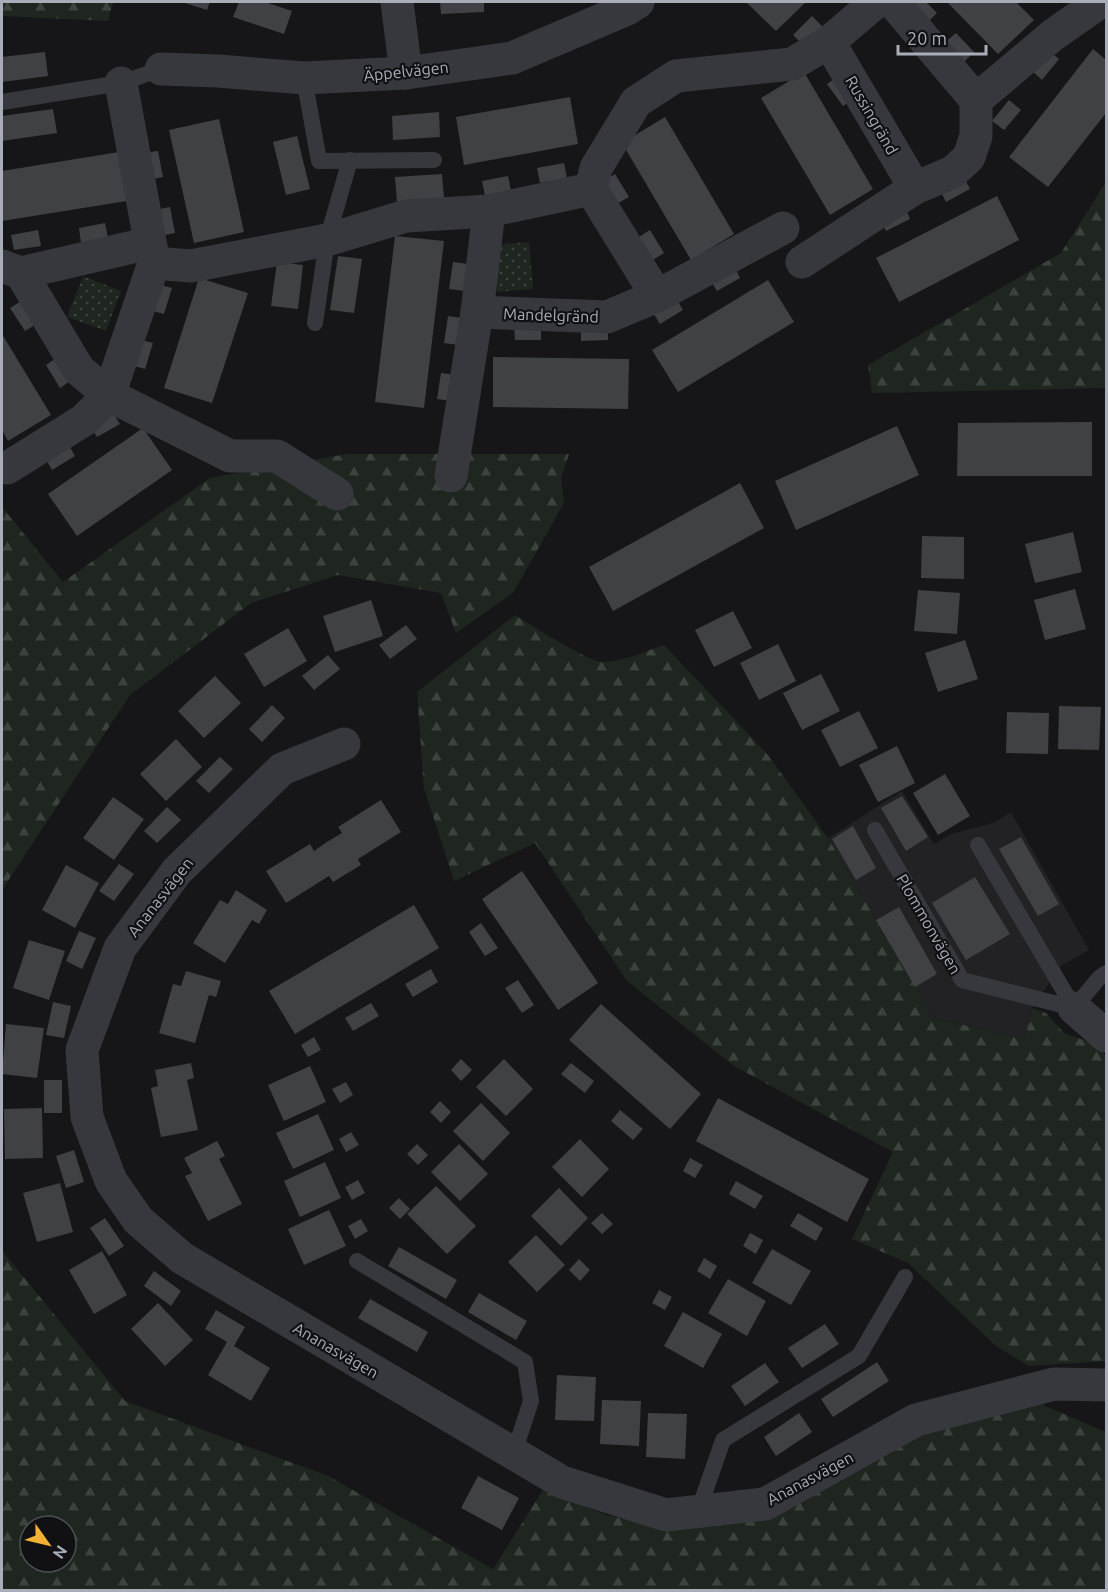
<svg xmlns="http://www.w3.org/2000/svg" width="1108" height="1592" font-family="Ubuntu,sans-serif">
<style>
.built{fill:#222225}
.grass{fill:url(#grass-dots)}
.forest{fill:url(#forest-firs);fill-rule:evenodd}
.building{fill:#404145}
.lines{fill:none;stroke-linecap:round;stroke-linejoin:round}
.service{stroke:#37383d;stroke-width:16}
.minor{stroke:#37383d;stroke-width:33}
.labels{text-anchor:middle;stroke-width:4.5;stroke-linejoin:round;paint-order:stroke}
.street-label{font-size:16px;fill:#a8adb8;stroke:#111113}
</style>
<defs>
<pattern id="grass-dots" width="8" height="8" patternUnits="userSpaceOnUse" patternTransform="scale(1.5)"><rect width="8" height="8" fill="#1e261f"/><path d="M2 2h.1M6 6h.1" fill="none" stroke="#3c433d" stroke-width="1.8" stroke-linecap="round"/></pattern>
<pattern id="forest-firs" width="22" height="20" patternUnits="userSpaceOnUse" patternTransform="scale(1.5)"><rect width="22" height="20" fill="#1e261f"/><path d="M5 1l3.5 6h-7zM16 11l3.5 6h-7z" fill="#3c433d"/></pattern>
</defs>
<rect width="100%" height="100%" fill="#161618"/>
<polygon class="built" points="902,791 934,844 951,834 993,823 1011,812 1089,950 1061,966 1032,1008 1025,1039 933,1018 828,838"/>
<g class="grass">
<polygon points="529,242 533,289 497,292 493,245"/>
<polygon points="83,276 121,291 106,331 67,317"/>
</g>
<g class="forest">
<polygon points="2,2 113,2 108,21 2,16"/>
<polygon points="1106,182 1106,388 872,393 868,365 1061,253"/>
<polygon points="347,454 569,454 561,478 564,503 513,593 456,633 441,593 338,575 251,603 130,695 2,890 2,507 63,582 210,478"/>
<path d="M 515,615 C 529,624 588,661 601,662 C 623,662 643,652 664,645 L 768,755 L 828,838 L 933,1018 L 1025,1039 L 1032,1008 L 1046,1013 L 1064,1033 L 1098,1045 L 1106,1057 L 1106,1361 L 1029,1366 L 996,1346 L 908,1263 L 852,1239 L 893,1152 L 734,1066 L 627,981 L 535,843 L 454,881 L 424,788 L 417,692 Z"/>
<path d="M 2,1247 L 4,1253 L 125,1401 L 328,1476 L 493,1569 L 543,1490 L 606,1515 L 668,1528 L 919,1435 L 1038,1403 L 1106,1432 L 1106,1590 L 2,1590 ZM 30,1526 L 66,1526 L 66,1562 L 30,1562 Z"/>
</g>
<g class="building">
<polygon points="182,2 210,2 207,10"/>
<polygon points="239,2 265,2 292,11 284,34 233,17"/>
<polygon points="440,2 484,2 484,12 441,14"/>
<polygon points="746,2 806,2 776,31"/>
<polygon points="910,2 926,2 937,13 926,24"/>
<polygon points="947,2 1016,2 1034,20 998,54"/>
<polygon points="812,16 823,27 804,46 793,35"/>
<polygon points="956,33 974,52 963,63 944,43"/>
<polygon points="1093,49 1106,60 1106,113 1048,187 1009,157"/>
<polygon points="1048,50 1059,59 1042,80 1031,70"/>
<polygon points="45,52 48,76 2,82 2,57"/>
<polygon points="804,72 873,189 830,215 761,98"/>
<polygon points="840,75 855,97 843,106 827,84"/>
<polygon points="570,97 578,144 464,165 456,117"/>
<polygon points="1009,100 1021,110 1004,130 992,121"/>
<polygon points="53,109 57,133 2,141 2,116"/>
<polygon points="439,112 440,137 393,140 392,116"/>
<polygon points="665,117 734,234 691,260 622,143"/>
<polygon points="219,119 244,232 194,243 169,130"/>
<polygon points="297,136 310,189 286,195 273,142"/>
<polygon points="158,151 163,177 148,180 143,153"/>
<polygon points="119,152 127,201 2,221 2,171"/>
<polygon points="564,163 567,178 540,183 537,168"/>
<polygon points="442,174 444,198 397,202 395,177"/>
<polygon points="615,174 629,197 615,205 602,182"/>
<polygon points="508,176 511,191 485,196 482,181"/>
<polygon points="963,176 970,189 946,202 939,188"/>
<polygon points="997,196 1019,240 899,302 876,258"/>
<polygon points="904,205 910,219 886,231 879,217"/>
<polygon points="170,207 175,233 160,236 155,210"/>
<polygon points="105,223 108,238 81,243 79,228"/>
<polygon points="38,230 41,246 14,250 11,235"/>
<polygon points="650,230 664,253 651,261 637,238"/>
<polygon points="395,236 444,241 424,408 375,402"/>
<polygon points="338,256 362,259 354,313 330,310"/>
<polygon points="277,262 303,265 298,309 271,306"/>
<polygon points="453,262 468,264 464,291 449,289"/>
<polygon points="733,264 740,278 717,291 709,278"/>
<polygon points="199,278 248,293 212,403 164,388"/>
<polygon points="768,280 794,322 678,392 652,350"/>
<polygon points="157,284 172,288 164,314 149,310"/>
<polygon points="675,297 683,310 660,324 652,311"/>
<polygon points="23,300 38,323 25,331 10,308"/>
<polygon points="448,316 463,318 459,345 444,343"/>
<polygon points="514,325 541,325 541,340 515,340"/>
<polygon points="581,325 608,325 608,340 581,341"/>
<polygon points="2,334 51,415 8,441 2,430"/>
<polygon points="138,339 153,343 145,369 131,365"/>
<polygon points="58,357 73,379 60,388 46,365"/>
<polygon points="493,357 629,359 628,409 493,407"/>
<polygon points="441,373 456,375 452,401 437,399"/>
<polygon points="112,411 120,424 97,437 89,424"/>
<polygon points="1092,422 1092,476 957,476 958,423"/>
<polygon points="897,426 919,475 796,530 775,481"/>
<polygon points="143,428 172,470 77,536 48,494"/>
<polygon points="67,442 75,456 52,470 44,456"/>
<polygon points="740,483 764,528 613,611 589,567"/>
<polygon points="1073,532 1082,572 1035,583 1025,544"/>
<polygon points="922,536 964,537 964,579 921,578"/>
<polygon points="1075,589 1086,629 1045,640 1034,600"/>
<polygon points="918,590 960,593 957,634 914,631"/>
<polygon points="371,600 383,636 335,652 323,616"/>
<polygon points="733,611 752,648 714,667 695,630"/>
<polygon points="406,625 417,639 390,659 379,645"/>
<polygon points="288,628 307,661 264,687 244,654"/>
<polygon points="965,640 978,679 938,692 925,653"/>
<polygon points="778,644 796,681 759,700 740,663"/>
<polygon points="328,655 340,669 314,690 302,676"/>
<polygon points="821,674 840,711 802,730 783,693"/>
<polygon points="215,676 241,703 204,738 178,711"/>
<polygon points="272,705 285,718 262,742 249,729"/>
<polygon points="1059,706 1101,707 1099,750 1058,749"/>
<polygon points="859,711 878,748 840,767 821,730"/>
<polygon points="1007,712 1049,713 1048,754 1006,753"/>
<polygon points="176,739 202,767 166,801 140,774"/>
<polygon points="897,746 915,783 878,802 859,765"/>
<polygon points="220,757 233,769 209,793 196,781"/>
<polygon points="945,774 970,816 938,835 913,793"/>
<polygon points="902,796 928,837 906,851 881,808"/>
<polygon points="113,797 144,819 114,860 83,838"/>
<polygon points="381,800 401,832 358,859 361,865 333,882 329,876 286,903 266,871 310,844 314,851 327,842 342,833 338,827"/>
<polygon points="167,807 181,820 157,843 144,831"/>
<polygon points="853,826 876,868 856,880 832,839"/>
<polygon points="1021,837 1059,904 1038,916 999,849"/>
<polygon points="119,864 134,874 114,901 99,891"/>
<polygon points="66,865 99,883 75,928 42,910"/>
<polygon points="522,871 598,983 558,1010 482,899"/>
<polygon points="975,877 1010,934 966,960 932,903"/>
<polygon points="236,890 267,910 259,924 252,920 225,963 193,943 220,900 228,904"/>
<polygon points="414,905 439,948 295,1034 269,991"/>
<polygon points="899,907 937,974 915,987 876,920"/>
<polygon points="481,923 498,948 485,956 469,932"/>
<polygon points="79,931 96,938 82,969 66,961"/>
<polygon points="29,940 65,951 49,1000 13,988"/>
<polygon points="431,969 438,982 413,997 405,984"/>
<polygon points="186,971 221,981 216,997 209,995 195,1043 159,1033 173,984 181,986"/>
<polygon points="518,980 534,1005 522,1013 505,988"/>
<polygon points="53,1002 71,1006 64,1038 46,1035"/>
<polygon points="371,1003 379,1016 353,1031 345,1018"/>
<polygon points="601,1004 701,1094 670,1129 569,1040"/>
<polygon points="6,1024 44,1028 37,1078 2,1074"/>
<polygon points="314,1037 321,1050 308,1057 301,1045"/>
<polygon points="461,1059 472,1070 461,1081 451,1070"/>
<polygon points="504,1059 533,1089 506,1116 476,1087"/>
<polygon points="191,1063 194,1078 187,1080 198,1130 161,1137 151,1088 158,1086 155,1070"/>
<polygon points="571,1063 594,1081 585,1093 561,1074"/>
<polygon points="310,1066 326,1102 284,1121 268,1085"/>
<rect x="44" y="1080" width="18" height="33"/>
<polygon points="346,1082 353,1095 340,1103 332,1089"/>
<polygon points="718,1098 869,1179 847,1222 696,1141"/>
<polygon points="440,1101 451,1112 441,1123 430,1112"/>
<polygon points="481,1103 510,1133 483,1161 453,1131"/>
<polygon points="42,1108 43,1158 5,1159 4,1109"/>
<polygon points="620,1110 643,1129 633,1140 611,1121"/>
<polygon points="318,1114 334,1150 293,1169 276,1133"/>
<polygon points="351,1132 359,1145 346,1152 339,1139"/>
<polygon points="580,1139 609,1169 582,1197 552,1167"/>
<polygon points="217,1141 225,1156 219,1159 242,1204 208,1221 185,1176 192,1173 184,1158"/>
<polygon points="417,1144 428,1155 418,1165 407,1154"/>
<polygon points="459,1144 488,1174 460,1201 431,1172"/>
<polygon points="74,1150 84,1182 66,1188 56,1156"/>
<polygon points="690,1158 703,1165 695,1178 683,1171"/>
<polygon points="325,1162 341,1198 300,1217 284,1181"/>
<polygon points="358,1180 365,1193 352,1200 345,1187"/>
<polygon points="736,1181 763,1196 755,1209 729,1194"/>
<polygon points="60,1183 73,1232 37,1242 23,1193"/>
<polygon points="436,1186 476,1226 447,1254 407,1214"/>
<polygon points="559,1188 588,1218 561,1246 531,1216"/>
<polygon points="399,1198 410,1209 400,1219 389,1208"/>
<polygon points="329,1210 346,1246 304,1265 288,1229"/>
<polygon points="602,1213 613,1224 602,1234 591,1223"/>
<polygon points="798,1213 823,1228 816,1241 790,1226"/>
<polygon points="105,1218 124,1246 109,1256 90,1228"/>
<polygon points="361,1219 368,1231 355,1239 348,1226"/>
<polygon points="750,1233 763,1240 756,1254 743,1246"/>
<polygon points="536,1235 565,1265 537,1292 508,1262"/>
<polygon points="399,1247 457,1280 446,1299 388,1266"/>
<polygon points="772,1249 811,1271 791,1305 752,1283"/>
<polygon points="102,1251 127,1295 94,1314 69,1270"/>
<polygon points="704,1258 717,1266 710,1279 697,1271"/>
<polygon points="579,1259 590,1270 580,1281 569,1270"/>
<polygon points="154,1271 181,1291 171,1306 144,1286"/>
<polygon points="728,1279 766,1301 747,1336 708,1313"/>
<polygon points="659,1290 672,1297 665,1310 652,1303"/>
<polygon points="479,1293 527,1321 516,1340 468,1312"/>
<polygon points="370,1299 428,1332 417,1352 358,1318"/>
<polygon points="158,1303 193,1340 165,1366 131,1329"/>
<polygon points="216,1310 245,1327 234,1346 270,1368 251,1401 208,1375 227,1342 205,1329"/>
<polygon points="683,1312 722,1334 703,1368 664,1346"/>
<polygon points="825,1324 839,1344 802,1368 788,1348"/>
<polygon points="877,1362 889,1381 833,1417 821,1399"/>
<polygon points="765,1363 779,1382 745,1406 731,1386"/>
<polygon points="557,1375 596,1377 594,1421 555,1420"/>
<polygon points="602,1400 641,1401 639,1446 600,1444"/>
<polygon points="648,1413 687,1414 685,1459 646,1457"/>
<polygon points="799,1413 812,1432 776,1456 764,1437"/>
<polygon points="478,1476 519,1498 502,1530 461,1508"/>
</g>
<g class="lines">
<g class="service">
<polyline points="304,78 319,161 434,160"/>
<polyline points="2,102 121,83 161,69"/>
<polyline points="315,323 327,240 350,160"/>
<polyline points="875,830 962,980 1074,1008"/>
<polyline points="978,845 1074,1008"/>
<polyline points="1074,1008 1099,978 1106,973"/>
<polyline points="357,1261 525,1362 531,1401 514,1453"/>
<polyline points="698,1512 723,1440 859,1356 905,1277"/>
</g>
<g class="minor">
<polyline points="397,2 406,73"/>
<polyline points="829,42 915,188"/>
<polyline points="161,69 218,71 304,78 406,73 512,58 627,9 638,2"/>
<polyline points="976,100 1053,35 1093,7 1096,2"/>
<polyline points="802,262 915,188 953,172 969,157 976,136 976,100 893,2"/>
<polyline points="154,263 191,266 327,240 406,216 489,211 591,189"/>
<polyline points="2,266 21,273 150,243"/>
<polyline points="21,273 79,370 109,395 230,456 277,456 337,494"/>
<polyline points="657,296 591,189 596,168 636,102 676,76 792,64 829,42 876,2"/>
<polyline points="477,312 607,317 657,296 783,228"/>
<polyline points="7,468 84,420 109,395 154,263 121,83"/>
<polyline points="451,476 477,312 489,211"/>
<polyline points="344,744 282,769 177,871 120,948 82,1050 87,1117 111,1181 138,1220 182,1258 562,1482 666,1515 765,1504 916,1420 1054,1384 1106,1385"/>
<polyline points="1074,1008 1106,1036"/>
</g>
</g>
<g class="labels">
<g class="street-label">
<text transform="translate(406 71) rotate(-6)" y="6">Äppelvägen</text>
<text transform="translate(872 115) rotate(60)" y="6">Russingränd</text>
<text transform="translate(551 315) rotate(2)" y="6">Mandelgränd</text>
<text transform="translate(160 897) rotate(-52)" y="6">Ananasvägen</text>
<text transform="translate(929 924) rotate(60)" y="6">Plommonvägen</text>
<text transform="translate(336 1350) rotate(30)" y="6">Ananasvägen</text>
<text transform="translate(810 1478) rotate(-28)" y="6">Ananasvägen</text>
</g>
</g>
<rect width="1108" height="1592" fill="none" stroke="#a8adb8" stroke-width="6"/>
<g transform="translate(48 1544) rotate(124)"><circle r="28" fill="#111113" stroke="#4d4f55" stroke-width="1.5"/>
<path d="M0-4.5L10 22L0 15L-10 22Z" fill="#f2b134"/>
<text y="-9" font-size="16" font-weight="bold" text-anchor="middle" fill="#a8adb8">N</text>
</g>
<path d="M898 45v9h88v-9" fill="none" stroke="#a8adb8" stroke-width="3"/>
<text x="907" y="45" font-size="18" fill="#a8adb8" stroke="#111113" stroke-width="4.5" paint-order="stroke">20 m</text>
</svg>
